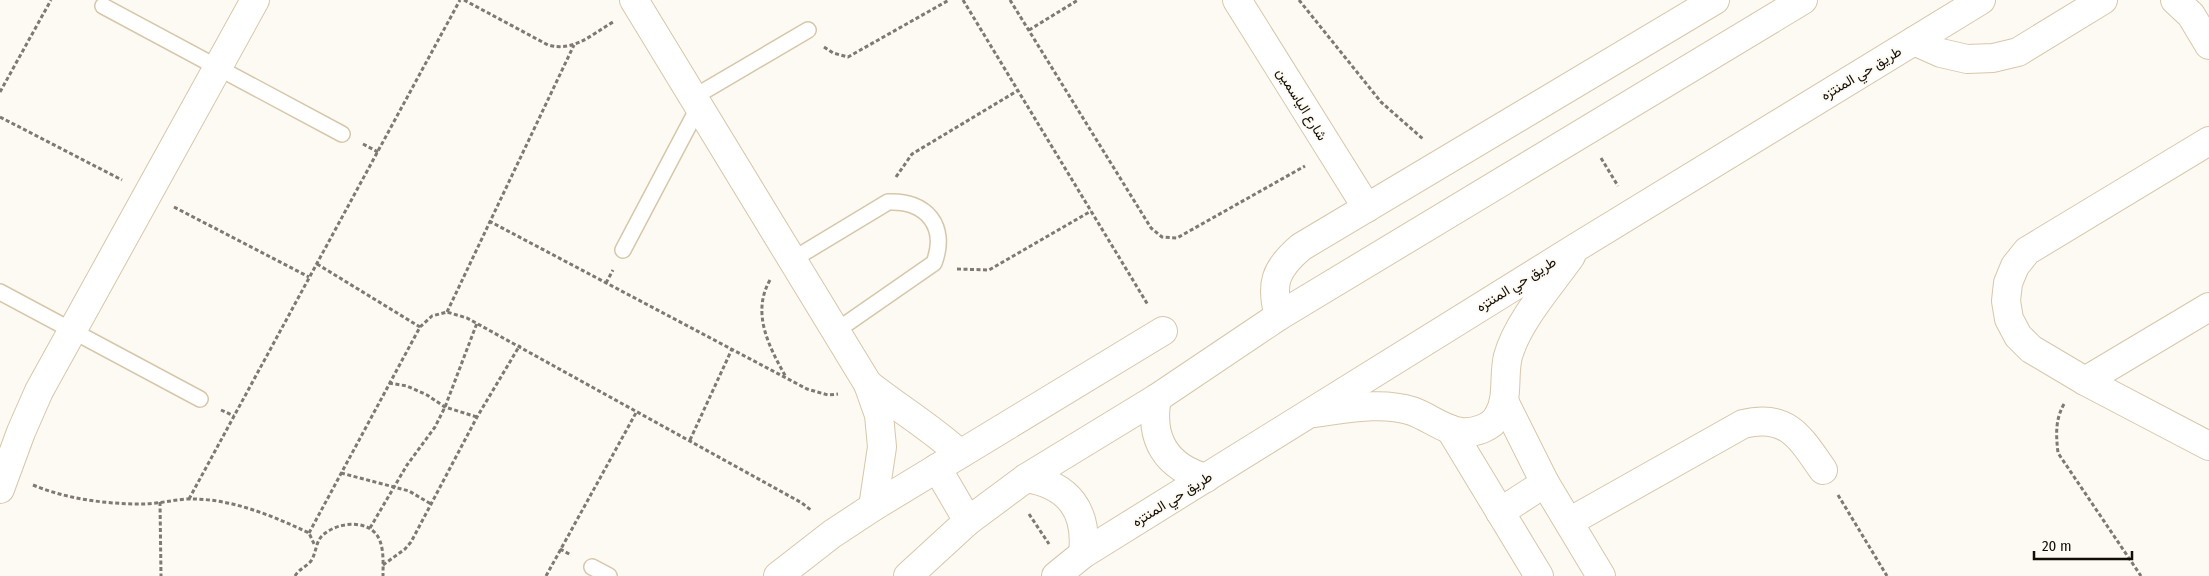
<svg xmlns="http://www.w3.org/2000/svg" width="2209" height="576" font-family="'Fira Sans Condensed',Vazirmatn,sans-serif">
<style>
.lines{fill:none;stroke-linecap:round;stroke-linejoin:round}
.lane-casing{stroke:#d6c7aa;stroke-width:18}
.street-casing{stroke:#d6c7aa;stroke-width:30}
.path{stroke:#7e7972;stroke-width:3;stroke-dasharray:4 2.5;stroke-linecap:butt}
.lane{stroke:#fff;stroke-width:15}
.street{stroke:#fff;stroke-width:28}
.labels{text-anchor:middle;stroke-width:4;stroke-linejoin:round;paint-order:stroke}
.street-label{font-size:14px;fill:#130e05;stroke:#fdfaf4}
</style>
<rect width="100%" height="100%" fill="#fdfaf4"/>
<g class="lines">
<g class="lane-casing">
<g id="lane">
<polyline points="103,6 342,134"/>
<polyline points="694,97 808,30"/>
<polyline points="623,250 699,106"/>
<path d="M 792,260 L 888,202 C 926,200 948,226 934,263 L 836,331"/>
<polyline points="0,292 200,399"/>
<polyline points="592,567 609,576"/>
</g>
</g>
<g class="street-casing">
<g id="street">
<polyline points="634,0 868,384 879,415 882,447 873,507"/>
<polyline points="1237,0 1367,208"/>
<polyline points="2175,0 2191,15 2209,45"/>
<polyline points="1914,41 1941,53 1967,59 1993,58 2018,52 2103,0"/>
<polyline points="2209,141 2027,251 2015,266 2008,283 2006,301 2009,319 2018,336 2031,349 2085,381 2209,446"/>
<path d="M 1279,316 C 1270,284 1275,269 1301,247 L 1715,0"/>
<polyline points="2085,381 2209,307"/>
<path d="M 868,384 C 898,408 932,428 960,454"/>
<path d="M 1157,398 C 1149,439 1166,467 1206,478"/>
<polyline points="1504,401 1545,483 1601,576"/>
<path d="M 1314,413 C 1346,409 1381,401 1412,411 C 1429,417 1444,430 1461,432 C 1475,433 1491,428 1498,416 C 1509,399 1503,375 1508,356 C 1518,321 1550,286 1571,256"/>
<polyline points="1450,429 1539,576"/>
<polyline points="937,468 968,521"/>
<path d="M 1026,478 C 1069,485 1088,511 1083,554"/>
<polyline points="0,489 21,432 39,391 255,0"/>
<polyline points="1500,512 1545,483"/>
<path d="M 1569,522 L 1743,424 C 1787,413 1800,437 1823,470"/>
<polyline points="778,576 832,534 873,507 1163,331"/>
<polyline points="908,576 968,521 1026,478 1157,398 1279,316 1803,0"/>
<polyline points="1056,576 1083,554 1577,247 1981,0"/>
</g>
</g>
<g class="path">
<path d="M 464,0 L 548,45 C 574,52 591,35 613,22"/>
<polyline points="963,0 1148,305"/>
<polyline points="1010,0 1151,228 1162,237 1177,238 1305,166"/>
<polyline points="1299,0 1381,102 1423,139"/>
<polyline points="1029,30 1078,0"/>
<polyline points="824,47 833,53 848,57 949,0"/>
<polyline points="0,92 51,0"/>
<polyline points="0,117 122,180"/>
<polyline points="363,144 378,152"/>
<polyline points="1601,158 1618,186"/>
<polyline points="896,177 912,154 1017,91"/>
<polyline points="174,207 309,277"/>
<polyline points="489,221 807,389 828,395 838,394"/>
<polyline points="317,264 420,327"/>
<polyline points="957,269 989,270 1091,211"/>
<path d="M 770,280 C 751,313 769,347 786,377"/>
<polyline points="606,283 613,270"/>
<polyline points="447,312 574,45"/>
<polyline points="389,383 407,386 427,395 445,407 477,417"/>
<path d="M 2064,404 C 2055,420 2056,435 2058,453 L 2141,576"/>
<polyline points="221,410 234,416"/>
<polyline points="690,440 732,349"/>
<polyline points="341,473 409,491 431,504"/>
<path d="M 33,485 C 67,499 105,504 142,504 C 157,504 172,500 188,499 C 230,498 271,515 309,533 L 315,546"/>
<polyline points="1838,495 1887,576"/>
<polyline points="189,499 460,0"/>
<polyline points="160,502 161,576"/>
<polyline points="1029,514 1049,544"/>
<polyline points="370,528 407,465 435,427 445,407 477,323"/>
<polyline points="309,533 420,327 432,316 447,312 467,318 802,503 812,511"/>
<polyline points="560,549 571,555"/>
<polyline points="383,565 405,549 411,542 477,417 520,345"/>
<path d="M 295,576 C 299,569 306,567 311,561 C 317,552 315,541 324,534 C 340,521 372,519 380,541 C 384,552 383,565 383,576"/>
<polyline points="546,576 637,411"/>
</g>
<use href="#lane" class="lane"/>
<use href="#street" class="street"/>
</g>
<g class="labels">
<g class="street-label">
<text transform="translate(1861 73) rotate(-31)" y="5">طريق حي المنتزه</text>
<text transform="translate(1302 104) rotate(58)" y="5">شارع الياسمين</text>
<text transform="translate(1516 284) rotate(-32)" y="5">طريق حي المنتزه</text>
<text transform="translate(1172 499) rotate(-32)" y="5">طريق حي المنتزه</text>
</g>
</g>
<path d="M2034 551v8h98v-8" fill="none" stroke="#130e05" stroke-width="2.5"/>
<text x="2042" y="551" font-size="15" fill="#130e05" stroke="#fdfaf4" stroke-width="4" paint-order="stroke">20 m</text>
</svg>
